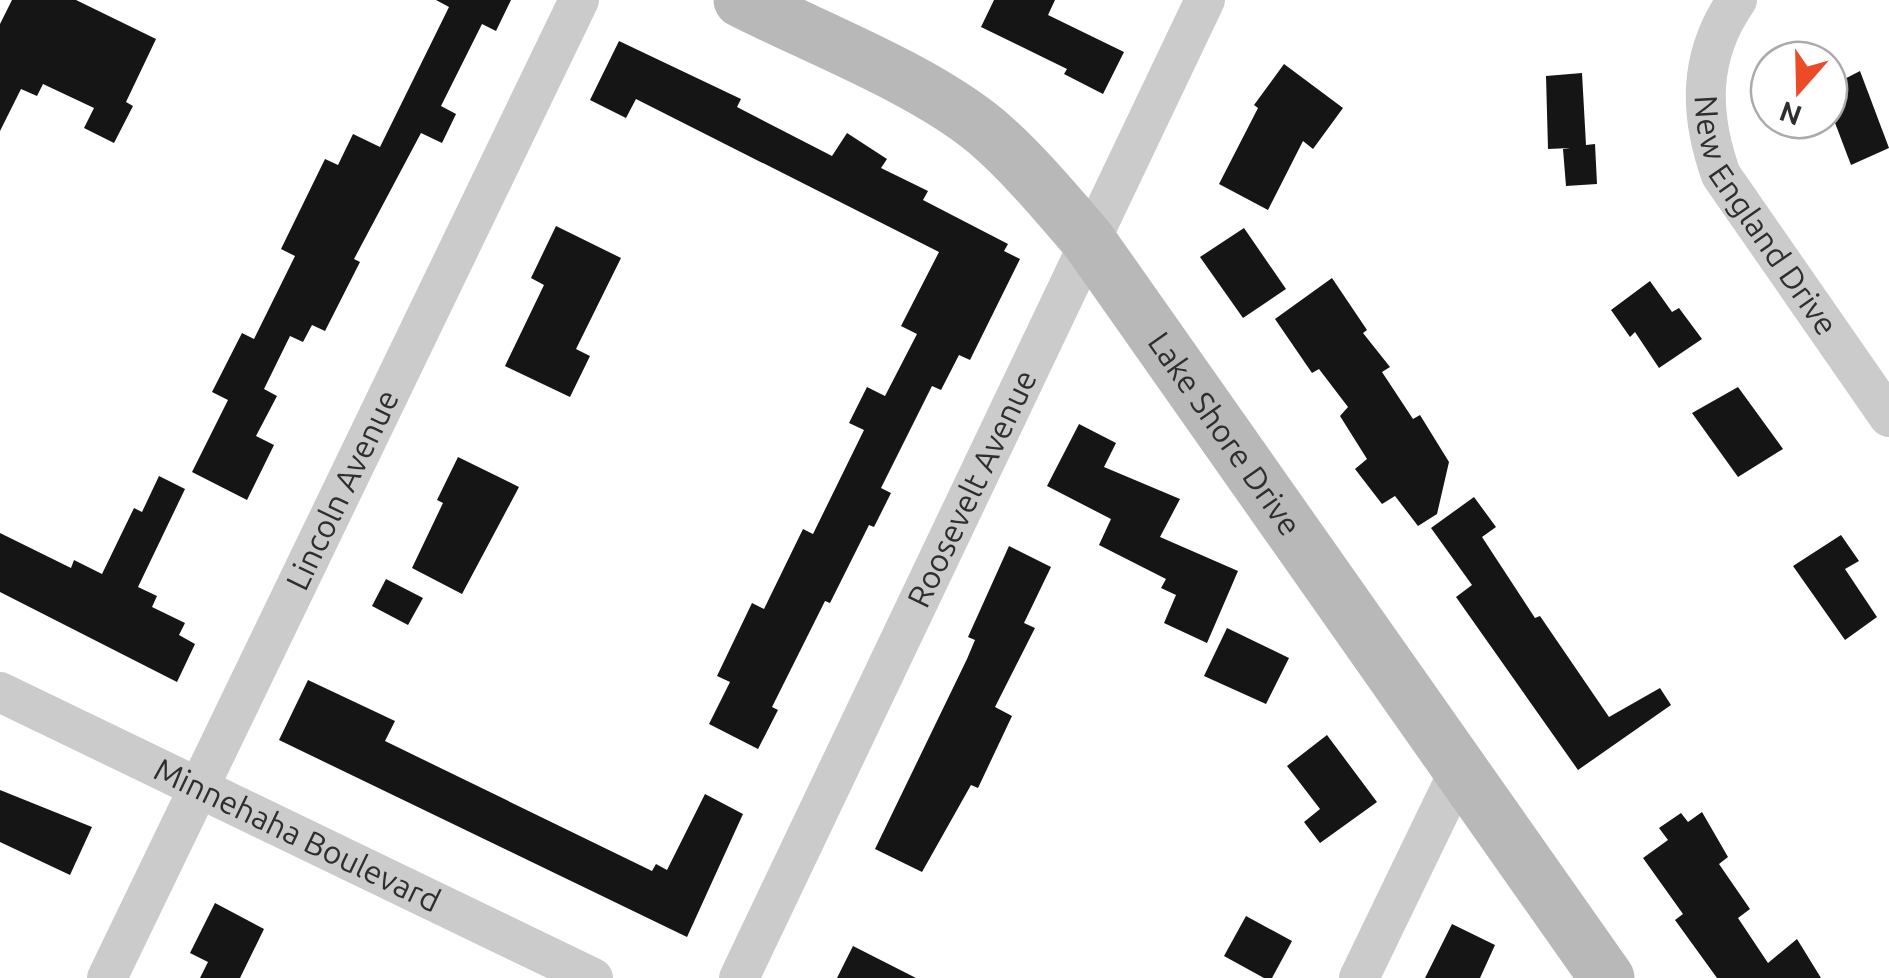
<svg xmlns="http://www.w3.org/2000/svg" width="1889" height="978" font-family="Ubuntu,sans-serif">
	<rect width="100%" height="100%" fill="#fff"/>
	<g fill="#151515">
		<path d="M12 0H76L156 39 126 102 133 106 114 143 84 128 94 108 43 84 37 96 21 89 0 131V24Z"/>
		<path d="M436 0H511L496 31 482 24 441 106 456 114 442 143 421 133 354 259 360 262 325 331 312 325 303 342 290 336 264 389 277 396 256 436 274 445 247 500 192 472 228 400 212 392 242 333 254 339 295 256 281 249 325 159 338 165 353 134 380 147 449 7Z"/>
		<path d="M994 0H1055L1048 15 1124 52 1103 94 1064 74 1067 69 981 27Z"/>
		<path d="M619 41 741 99 737 107 832 156 847 133 887 159 881 168 928 191 923 200 1008 244 1004 251 1020 259 970 360 959 355 941 390 932 386 881 488 891 493 874 527 869 525 830 603 825 601 772 707 778 710 758 749 709 724 730 682 717 676 752 603 764 609 803 529 813 534 864 430 849 423 867 387 885 396 917 334 901 326 939 252 636 99 626 118 590 100Z"/>
		<path d="M1284 64 1343 108 1313 149 1303 141 1268 210 1219 184 1258 108 1254 105Z"/>
		<path d="M1860 71 1889 148 1851 165 1829 107V87Z"/>
		<path d="M1582 73 1586 145 1595 144 1597 184 1566 186 1563 149 1570 148 1548 149 1546 76Z"/>
		<path d="M556 226 621 258 576 349 590 356 570 397 505 366 544 285 531 278Z"/>
		<path d="M1244 228 1286 289 1243 318 1200 257Z"/>
		<path d="M1332 278 1367 330 1363 333 1390 367 1382 372 1413 419 1420 415 1449 462 1437 514 1418 526 1395 496 1382 504 1355 469 1367 459 1340 416 1348 407 1319 369 1312 373 1275 319Z"/>
		<path d="M1650 281 1672 312 1679 308 1702 339 1659 368 1635 332 1630 337 1611 310Z"/>
		<path d="M1738 387 1783 449 1738 477 1692 413Z"/>
		<path d="M1079 424 1116 443 1104 467 1180 499 1160 537 1238 571 1207 643 1164 623 1176 595 1161 588 1166 579 1099 545 1111 519 1047 486Z"/>
		<path d="M458 457 519 487 462 594 412 568 443 503 437 500Z"/>
		<path d="M159 476 185 489 138 587 157 596 152 607 185 623 179 635 195 644 177 682 0 592V533L71 568 74 560 102 574 134 508 142 512Z"/>
		<path d="M1474 497 1496 527 1482 537 1535 618 1540 616 1609 717 1660 688 1671 705 1578 770 1456 597 1472 585 1431 528Z"/>
		<path d="M1841 535 1859 561 1845 569 1877 617 1845 640 1793 566Z"/>
		<path d="M1009 546 1051 567 1024 623 1035 628 995 707 1012 716 978 788 971 785 922 872 875 849 967 659 975 640 968 637Z"/>
		<path d="M386 579 423 598 408 625 372 606Z"/>
		<path d="M1227 628 1289 658 1266 704 1204 676Z"/>
		<path d="M308 680 395 721 385 741 652 871 656 864 667 870 705 794 743 814 687 937 279 740Z"/>
		<path d="M1327 735 1377 802 1320 843 1304 822 1320 809 1287 766Z"/>
		<path d="M0 790 92 827 70 875 0 842Z"/>
		<path d="M1702 812 1728 857 1719 864 1750 909 1738 918 1768 963 1797 939 1821 978H1717L1675 920 1683 914 1643 858 1668 840 1659 828 1681 813 1688 822Z"/>
		<path d="M215 903 264 929 240 978H200L208 962 190 953Z"/>
		<path d="M1246 916 1292 941 1272 978H1264L1224 956Z"/>
		<path d="M1452 924 1495 945 1480 978H1425Z"/>
		<path d="M853 946 916 978H837Z"/>
	</g>
	<g fill="none" stroke-linecap="round" stroke-linejoin="round">
		<g stroke="#cbcbcb" stroke-width="40">
			<path id="s1" d="M1737 0C1698 56 1699 113 1721 175L1889 417"/>
			<path id="s2" d="M0 692 593 978"/>
			<path id="s3" d="M107 978 579 0"/>
			<path id="s4" d="M739 978 1205 0"/>
			<path d="M1359 978 1460 769"/>
		</g>
		<path stroke="#b8b8b8" stroke-width="55" id="s5" d="M741 0C816 38 924 79 987 132 1024 164 1056 203 1088 240L1607 978"/>
	</g>
	<g text-anchor="middle" stroke-width="10" stroke-linejoin="round" paint-order="stroke">
		<g font-size="32" fill="#2e2e2e" stroke="#fff">
			<text dy="11" stroke="none"><textPath href="#s1" startOffset="238">New England Drive</textPath></text>
			<text dy="11" stroke="none"><textPath href="#s5" startOffset="665">Lake Shore Drive</textPath></text>
			<text dy="11" stroke="none"><textPath href="#s4" startOffset="542">Roosevelt Avenue</textPath></text>
			<text dy="11" stroke="none"><textPath href="#s3" startOffset="542">Lincoln Avenue</textPath></text>
			<text dy="11" stroke="none"><textPath href="#s2" startOffset="330">Minnehaha Boulevard</textPath></text>
		</g>
	</g>
	<g transform="translate(1799 90) rotate(200)"><circle r="48" fill="#ffffff" stroke="#ababab" stroke-width="2.5"/>
	<path d="M0-8L18 38L0 25L-18 38Z" fill="#ed4a27"/>
	<text y="-15" font-size="28" font-weight="bold" text-anchor="middle" fill="#2e2e2e">N</text>
	</g>
</svg>
